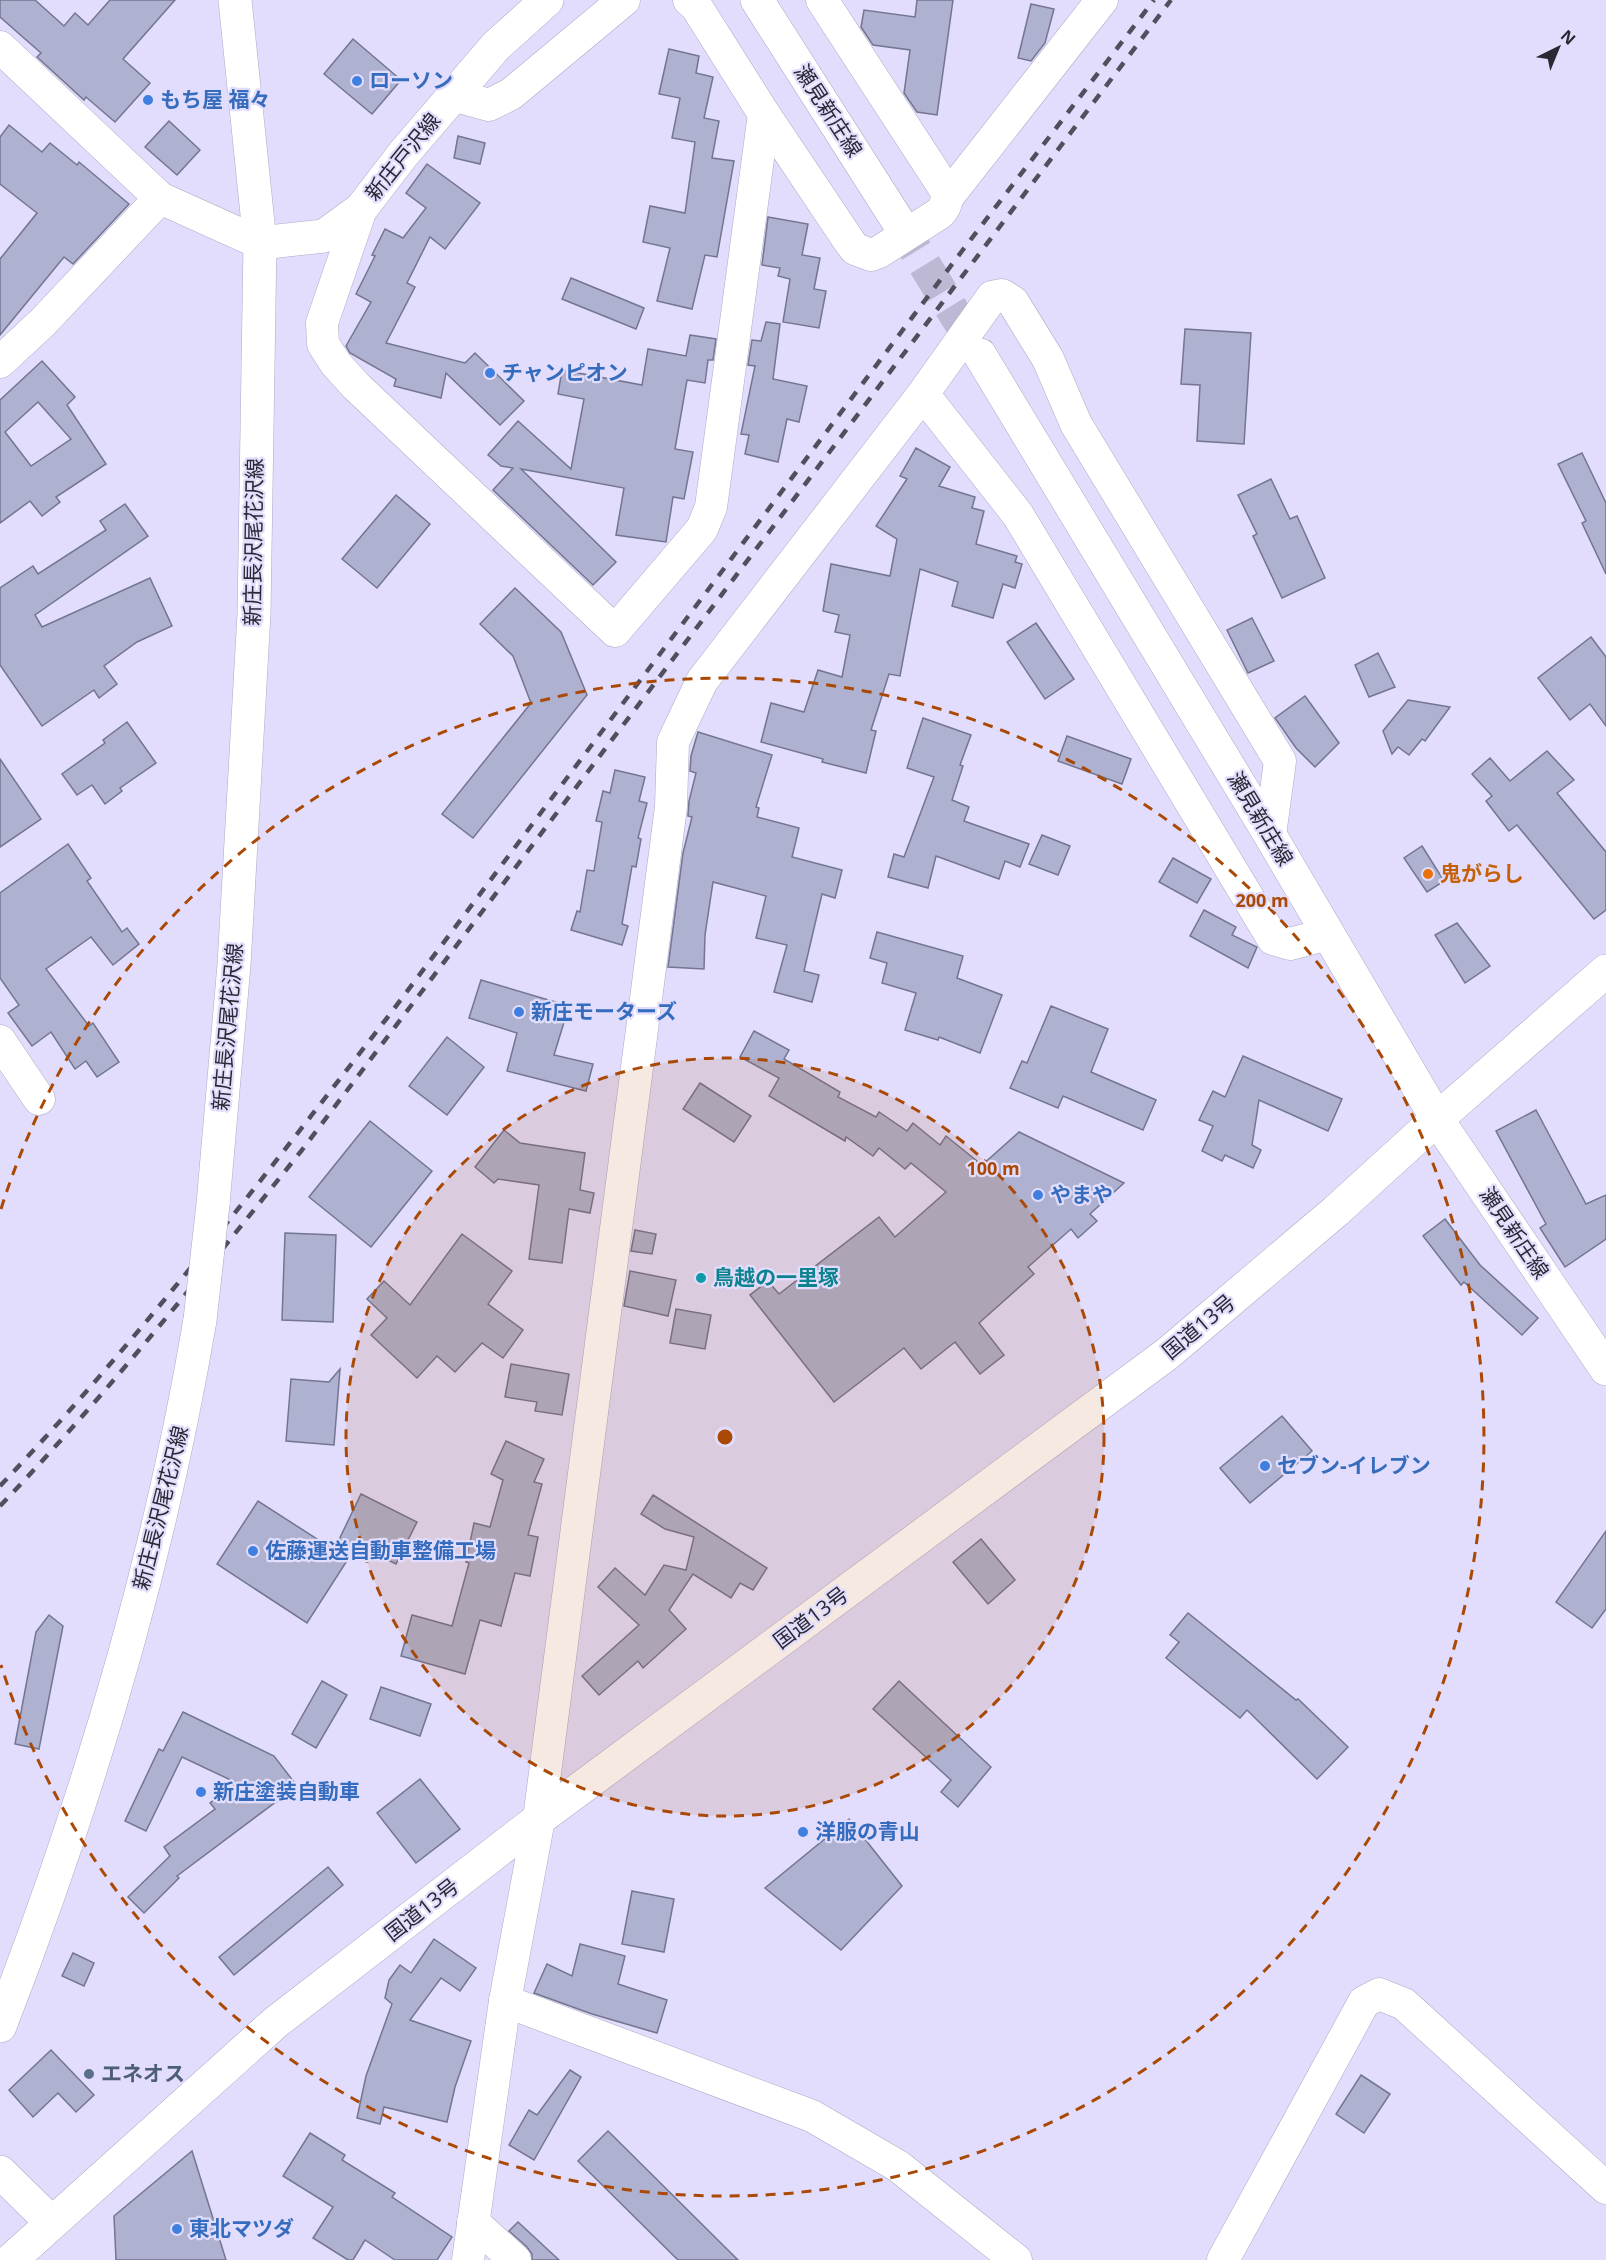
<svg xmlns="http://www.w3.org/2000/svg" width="1606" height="2260" font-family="'Open Sans','Noto Sans JP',sans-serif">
	<rect width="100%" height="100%" fill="#e2ddfc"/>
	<g fill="#aeb1cf" stroke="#737591" stroke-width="1.5" fill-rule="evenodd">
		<path d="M0 0H35L64 26 75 13 88 25 110 0H175L123 59 150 83 115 122 86 97 84 100 37 57 41 53 0 17Z"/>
		<path d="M917 0H953L937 115 917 112 904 93 910 50 873 45 861 27 864 10 915 17Z"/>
		<path d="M1031 4 1054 9 1045 43 1031 61 1018 58Z"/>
		<path d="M353 39 401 80 372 114 324 74Z"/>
		<path d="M669 49 699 56 696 73 713 77 704 118 719 121 712 158 734 161 717 257 705 255 692 309 657 301 670 248 643 242 650 206 685 213 695 142 672 138 680 98 659 94Z"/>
		<path d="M169 121 200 150 177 175 145 147Z"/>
		<path d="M9 125 42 152 50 143 77 165 79 162 129 204 73 264 64 257 0 335V259L37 213 0 184V137Z"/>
		<path d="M458 136 485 143 480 164 454 158Z"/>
		<path d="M427 164 480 203 445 249 430 237 407 283 415 287 386 343 465 363 475 353 524 401 500 425 446 373 441 398 394 386 396 379 350 353 346 346 371 302 356 294 375 256 372 255 385 229 403 238 426 208 406 193Z"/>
		<path d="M768 217 808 224 802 255 820 258 814 289 826 291 819 328 783 322 790 279 778 276 780 268 762 265Z"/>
		<path d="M571 278 644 308 636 329 562 299Z"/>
		<path d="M766 322 780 324 773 379 807 386 799 422 787 419 778 462 745 454 749 435 741 434 755 366 748 365 752 340 761 341Z"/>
		<path d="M1185 329 1251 333 1244 444 1197 441 1200 385 1181 384Z"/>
		<path d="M690 335 716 339 713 360H708L705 383 687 380 675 449 693 452 684 499 673 497 666 542 616 535 624 488 521 469 616 562 593 585 493 490 513 468 501 466 488 455 518 421 571 469 584 399 558 394 562 370 642 385 648 349 686 356Z"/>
		<path d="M42 361 75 397 67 405 106 464 56 497 60 502 42 516 30 501 0 523V400ZM38 402 71 439 31 466 5 432Z"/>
		<path d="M916 448 950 467 939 486 975 497 972 508 984 511 976 544 1017 556 1015 562 1022 564 1015 588 1003 584 993 618 952 606 958 582 920 569 900 676 889 674 871 730 876 731 866 773 822 762 823 759 761 742 771 703 804 712 818 670 842 677 850 635 835 632 839 615 823 611 831 564 890 576 897 539 876 526 907 479 900 476Z"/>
		<path d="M1582 453 1606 503V574L1582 523 1586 521 1558 464Z"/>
		<path d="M1271 479 1290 519 1297 516 1325 578 1282 598 1253 536 1257 534 1238 495Z"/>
		<path d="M396 495 430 524 377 588 342 559Z"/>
		<path d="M125 504 148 536 35 615 42 627 150 578 172 626 137 642 104 666 117 684 99 698 94 690 42 726 0 665V588L33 566 38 574 106 530 100 521Z"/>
		<path d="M515 588 561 632 587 695 473 838 442 814 531 703 513 656 480 624Z"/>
		<path d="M1252 618 1274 661 1248 673 1227 630Z"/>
		<path d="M1036 623 1074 679 1045 699 1007 642Z"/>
		<path d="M1591 637 1606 657V726L1590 704 1570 720 1538 678Z"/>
		<path d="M1378 653 1395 687 1369 697 1355 665Z"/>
		<path d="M1305 696 1339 743 1315 767 1296 748 1275 718Z"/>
		<path d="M1408 700 1450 707 1425 741 1422 739 1409 755 1398 747 1392 754 1383 731Z"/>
		<path d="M923 718 971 735 960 765 963 766 952 800 969 807 964 821 1029 844 1020 867 1005 861 999 879 936 856 928 888 888 877 894 854 904 857 934 777 907 768Z"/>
		<path d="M127 722 156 763 120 788 122 791 105 804 92 785 77 795 62 774 105 743 103 740Z"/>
		<path d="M698 732 772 755 756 807 759 808 757 817 799 828 792 857 842 870 835 898 822 894 804 971 819 975 812 1002 774 992 787 945 756 938 766 896 713 882 705 935 704 969 668 967 683 853 692 817 688 816 689 801 696 773 690 771 691 756Z"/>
		<path d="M1067 736 1131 759 1122 784 1058 761Z"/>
		<path d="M1547 751 1574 780 1557 793 1606 852V910L1594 919 1517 825 1509 831 1486 801 1492 796 1472 774 1490 758 1510 781Z"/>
		<path d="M0 759 41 819 0 847Z"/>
		<path d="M615 770 645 777 639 801 647 803 638 838 641 839 636 867 632 866 622 924 628 926 622 945 571 930 577 911 580 912 587 870 594 871 602 822 596 821 603 791 610 793Z"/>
		<path d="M1042 835 1070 846 1058 875 1029 864Z"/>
		<path d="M68 844 91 878 87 881 122 932 127 928 139 944 113 965 91 937 46 969 89 1026 93 1023 119 1062 97 1077 86 1061 75 1069 51 1032 32 1046 8 1013 19 1005 0 978V893Z"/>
		<path d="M1422 846 1444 881 1427 892 1404 858Z"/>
		<path d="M1173 858 1211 879 1197 903 1159 882Z"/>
		<path d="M1204 910 1236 927 1232 935 1257 947 1248 968 1190 936Z"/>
		<path d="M1457 923 1490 966 1465 983 1435 935Z"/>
		<path d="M877 932 963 956 957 978 1002 995 980 1053 939 1037 938 1040 905 1030 916 993 882 983 887 963 870 958Z"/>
		<path d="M481 980 569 1006 554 1055 593 1064 586 1091 507 1071 517 1033 469 1018Z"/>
		<path d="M1051 1006 1108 1029 1091 1072 1156 1100 1143 1130 1063 1096 1058 1108 1010 1088 1022 1061 1027 1063Z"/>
		<path d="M754 1031 789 1050 784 1059 840 1092 838 1097 876 1117 879 1112 907 1131 913 1123 940 1145 946 1136 982 1165 1019 1132 1124 1183 1090 1214 1097 1221 1078 1238 1071 1229 1028 1267 1034 1274 979 1323 1004 1355 980 1374 955 1342 921 1369 904 1348 834 1402 750 1295 768 1281 779 1294 879 1217 895 1237 946 1192 911 1163 905 1169 879 1148 873 1156 846 1137 845 1141 769 1096 779 1078 740 1057Z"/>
		<path d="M447 1037 484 1067 447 1115 409 1086Z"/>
		<path d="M1243 1056 1342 1099 1328 1131 1259 1100 1252 1145 1261 1150 1253 1168 1225 1155 1222 1161 1202 1151 1213 1126 1199 1120 1213 1091 1225 1097Z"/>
		<path d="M700 1083 751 1116 734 1142 683 1109Z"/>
		<path d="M1536 1110 1586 1204 1606 1195V1239L1565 1267 1540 1228 1546 1224 1496 1131Z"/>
		<path d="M370 1121 432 1171 371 1247 309 1197Z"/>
		<path d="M504 1130 520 1143 585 1153 580 1190 594 1193 590 1213 569 1209 562 1263 529 1259 539 1185 498 1179 494 1183 475 1167Z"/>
		<path d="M1445 1219 1480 1265 1538 1318 1522 1335 1464 1282 1461 1285 1423 1236Z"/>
		<path d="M635 1230 656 1234 652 1254 631 1251Z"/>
		<path d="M285 1233 336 1235 333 1322 282 1320Z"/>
		<path d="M462 1234 512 1271 488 1304 523 1330 503 1358 482 1343 455 1372 437 1356 417 1378 371 1335 387 1318 367 1299 384 1281 410 1305Z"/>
		<path d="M630 1271 676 1280 668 1316 624 1306Z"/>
		<path d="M676 1309 711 1315 705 1349 670 1343Z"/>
		<path d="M511 1364 569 1374 562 1415 535 1411 537 1402 505 1397Z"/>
		<path d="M340 1369 334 1445 286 1441 291 1379 329 1382Z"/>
		<path d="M1282 1416 1312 1451 1250 1503 1220 1468Z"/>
		<path d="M506 1441 544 1459 534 1482 542 1484 528 1535 538 1537 530 1576 515 1573 501 1626 480 1620 465 1674 401 1656 412 1615 452 1626 469 1563 466 1562 474 1523 490 1527 503 1480 491 1474Z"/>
		<path d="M361 1494 417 1522 396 1564 357 1545 307 1623 217 1564 258 1501 334 1550Z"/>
		<path d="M653 1495 767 1568 753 1590 740 1583 731 1598 693 1574 669 1610 686 1629 643 1668 638 1661 599 1695 582 1676 639 1625 598 1587 615 1568 645 1595 664 1565 686 1570 694 1537 665 1529 641 1514Z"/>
		<path d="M1606 1531V1609L1592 1628 1556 1602Z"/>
		<path d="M981 1539 1015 1580 988 1604 953 1562Z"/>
		<path d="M1188 1613 1296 1700 1298 1699 1348 1747 1317 1779 1247 1710 1240 1718 1166 1658 1179 1642 1170 1635Z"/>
		<path d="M49 1615 63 1626 39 1749 15 1744 36 1632Z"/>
		<path d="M322 1681 347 1695 316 1748 292 1734Z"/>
		<path d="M899 1681 991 1767 958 1807 941 1792 951 1780 873 1709Z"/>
		<path d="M381 1687 431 1704 420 1736 370 1719Z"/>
		<path d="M183 1712 274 1756 297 1786 177 1876 179 1878 144 1913 128 1897 170 1856 164 1847 215 1809 210 1803 237 1783 182 1757 146 1831 125 1821 159 1749 163 1751Z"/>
		<path d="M420 1779 460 1829 416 1863 377 1813Z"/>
		<path d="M849 1819 902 1886 841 1950 765 1888Z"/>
		<path d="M328 1867 343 1885 234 1975 219 1957Z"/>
		<path d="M632 1891 674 1899 664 1952 622 1944Z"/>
		<path d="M434 1939 476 1968 460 1991 441 1978 410 2020 471 2041 455 2087 447 2122 384 2107 380 2124 357 2118 366 2076 392 2004 385 1998 389 1980 400 1965 411 1973Z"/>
		<path d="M580 1944 625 1956 618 1984 667 2000 657 2033 592 2014 534 1993 547 1964 572 1976Z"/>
		<path d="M73 1953 94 1963 84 1986 62 1976Z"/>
		<path d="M51 2050 94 2095 76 2112 58 2093 33 2117 9 2090Z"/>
		<path d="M570 2070 581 2077 534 2160 509 2145 529 2110 537 2115Z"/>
		<path d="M1361 2075 1390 2094 1364 2133 1336 2114Z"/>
		<path d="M608 2131 738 2260H678L578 2161Z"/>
		<path d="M310 2133 345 2155 342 2160 395 2193 392 2197 452 2237 437 2260H395L365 2240 353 2260H348L313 2238 333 2207 283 2176Z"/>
		<path d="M192 2151 226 2260H116L114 2216Z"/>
		<path d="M518 2222 559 2260H532V2254L527 2247 509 2231Z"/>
	</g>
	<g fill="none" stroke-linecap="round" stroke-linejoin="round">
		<path stroke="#bdb9d4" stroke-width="33" stroke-dasharray="33 16" stroke-linecap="butt" d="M899 223 980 355"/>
		<defs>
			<g id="minor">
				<path d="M689 0 696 6 764 114 849 241 855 249 871 255 879 252 940 213C947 205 948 199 945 189L822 0"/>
				<path d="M0 47 160 198 260 243"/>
				<path d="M453 95 489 105 511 94 624 0"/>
				<path d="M947 198 1102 0"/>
				<path d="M361 209 322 323 323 344 336 364 356 386 615 631 702 529 711 507 764 114"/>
				<path d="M0 362 43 322 160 198"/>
				<path d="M923 394 1018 515 1273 939 1290 944 1328 934"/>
				<path d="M0 1041 39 1099"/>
				<path d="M505 2001 812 2116 898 2166 1016 2260"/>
				<path d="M473 2222 515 2260"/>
				<path d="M468 2260 505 2001 539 1819 671 807 673 742 702 681 923 394 992 297 1002 295 1013 302 1048 359 1076 424 1280 761 1270 835"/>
				<path d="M1223 2260 1364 2002 1379 1994 1404 2004 1606 2188"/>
			</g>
			<g id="major">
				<path d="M757 0 899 223"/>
				<path d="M260 243 324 236 361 209 404 153 496 46 547 0"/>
				<path d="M980 355 1270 835 1437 1119 1606 1369"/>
				<path d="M213 1204 234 965 254 614 260 243 235 0"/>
				<path d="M0 2026C89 1797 159 1562 200 1320"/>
				<path d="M0 2172 51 2222"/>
			</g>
			<path id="highway" d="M11 2260 276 2022 539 1819 1167 1354 1336 1211 1437 1119 1606 971"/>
		</defs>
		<use href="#minor" stroke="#aea9c7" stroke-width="33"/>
		<use href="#major" stroke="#aea9c7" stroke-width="34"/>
		<use href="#highway" stroke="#aea9c7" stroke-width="34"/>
		<use href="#minor" stroke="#fff" stroke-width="32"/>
		<use href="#major" stroke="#fff" stroke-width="33"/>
		<use href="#highway" stroke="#fff" stroke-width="33"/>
		<g stroke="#514e5e" stroke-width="4.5" stroke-dasharray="10 10" stroke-linecap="butt">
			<path d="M0 1486C140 1339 263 1178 387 1018L962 251 1154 0"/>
			<path d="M0 1506C108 1393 205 1271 302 1150L1171 0"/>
		</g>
		<defs>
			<path id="major-bridge" d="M200 1320 213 1204"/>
		</defs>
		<use href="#major-bridge" stroke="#aea9c7" stroke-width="34" stroke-linecap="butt"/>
		<use href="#major-bridge" stroke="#fff" stroke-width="33"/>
	</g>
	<circle cx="725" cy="1437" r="379" fill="#aa4905" fill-opacity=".12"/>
	<g fill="none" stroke="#aa4905" stroke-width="3" stroke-dasharray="10 8">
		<circle cx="725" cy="1437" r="379"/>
		<path d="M1 1209A759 759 0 1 1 1 1665"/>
	</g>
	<g fill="#3f7fe0" stroke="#e2ddfc" stroke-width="2">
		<circle cx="357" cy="81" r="6"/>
		<circle cx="148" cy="100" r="6"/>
		<circle cx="490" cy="373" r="6"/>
		<circle cx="519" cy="1012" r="6"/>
		<circle cx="1038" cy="1195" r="6"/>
		<circle cx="1265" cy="1466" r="6"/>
		<circle cx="253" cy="1551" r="6"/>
		<circle cx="201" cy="1792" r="6"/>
		<circle cx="803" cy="1832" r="6"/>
		<circle cx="177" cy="2229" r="6"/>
	</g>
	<circle fill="#e8710a" stroke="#e2ddfc" stroke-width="2" cx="1428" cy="874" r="6"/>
	<circle fill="#0f9aa8" stroke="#e2ddfc" stroke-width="2" cx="701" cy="1278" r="6"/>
	<circle fill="#5c6f8a" stroke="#e2ddfc" stroke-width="2" cx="89" cy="2074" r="6"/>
	<g text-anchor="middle" stroke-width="4.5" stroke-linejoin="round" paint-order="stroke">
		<g font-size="21" font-weight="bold" fill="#366cbe" stroke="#e2ddfc" text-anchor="start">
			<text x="369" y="88">ローソン</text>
			<text x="160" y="107">もち屋 福々</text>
			<text x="502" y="380">チャンピオン</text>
			<text x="531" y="1019">新庄モーターズ</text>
			<text x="1050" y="1202">やまや</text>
			<text x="1277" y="1473">セブン-イレブン</text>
			<text x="265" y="1558">佐藤運送自動車整備工場</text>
			<text x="213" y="1799">新庄塗装自動車</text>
			<text x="815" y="1839">洋服の青山</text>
			<text x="189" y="2236">東北マツダ</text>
		</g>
		<g font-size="21" fill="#2a2833" stroke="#e2ddfc">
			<text transform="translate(828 111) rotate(57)" y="7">瀬見新庄線</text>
			<text transform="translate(403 157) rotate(-51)" y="7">新庄戸沢線</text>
			<text transform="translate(254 542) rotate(-89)" y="7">新庄長沢尾花沢線</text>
			<text transform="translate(1260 819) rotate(59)" y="7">瀬見新庄線</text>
			<text transform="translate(228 1027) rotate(-85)" y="7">新庄長沢尾花沢線</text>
			<text transform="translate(1514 1233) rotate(56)" y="7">瀬見新庄線</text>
			<text transform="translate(1199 1327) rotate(-40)" y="7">国道13号</text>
			<text transform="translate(161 1508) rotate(-76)" y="7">新庄長沢尾花沢線</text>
			<text transform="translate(811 1618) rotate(-37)" y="7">国道13号</text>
			<text transform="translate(422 1910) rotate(-38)" y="7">国道13号</text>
		</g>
		<g font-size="21" font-weight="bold" fill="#c56008" stroke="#e2ddfc" text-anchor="start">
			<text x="1440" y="881">鬼がらし</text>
		</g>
		<g font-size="21" font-weight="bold" fill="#0d838f" stroke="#e2ddfc" text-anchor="start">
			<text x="713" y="1285">鳥越の一里塚</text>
		</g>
		<g font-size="21" font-weight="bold" fill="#4e5e75" stroke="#e2ddfc" text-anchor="start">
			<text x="101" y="2081">エネオス</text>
		</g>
	</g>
	<circle cx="725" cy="1437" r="9" fill="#aa4905" stroke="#e2ddfc" stroke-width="3"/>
	<g font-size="18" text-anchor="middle" font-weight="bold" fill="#aa4905" stroke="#e2ddfc" stroke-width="4.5" stroke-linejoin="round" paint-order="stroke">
		<text x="1262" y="907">200 m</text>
		<text x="993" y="1175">100 m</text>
	</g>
	<g transform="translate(1558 48) rotate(43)" stroke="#e2ddfc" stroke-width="4.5" paint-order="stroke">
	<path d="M0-4.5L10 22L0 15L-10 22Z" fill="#2a2833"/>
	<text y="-9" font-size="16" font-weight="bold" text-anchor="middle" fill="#2a2833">N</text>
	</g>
</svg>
